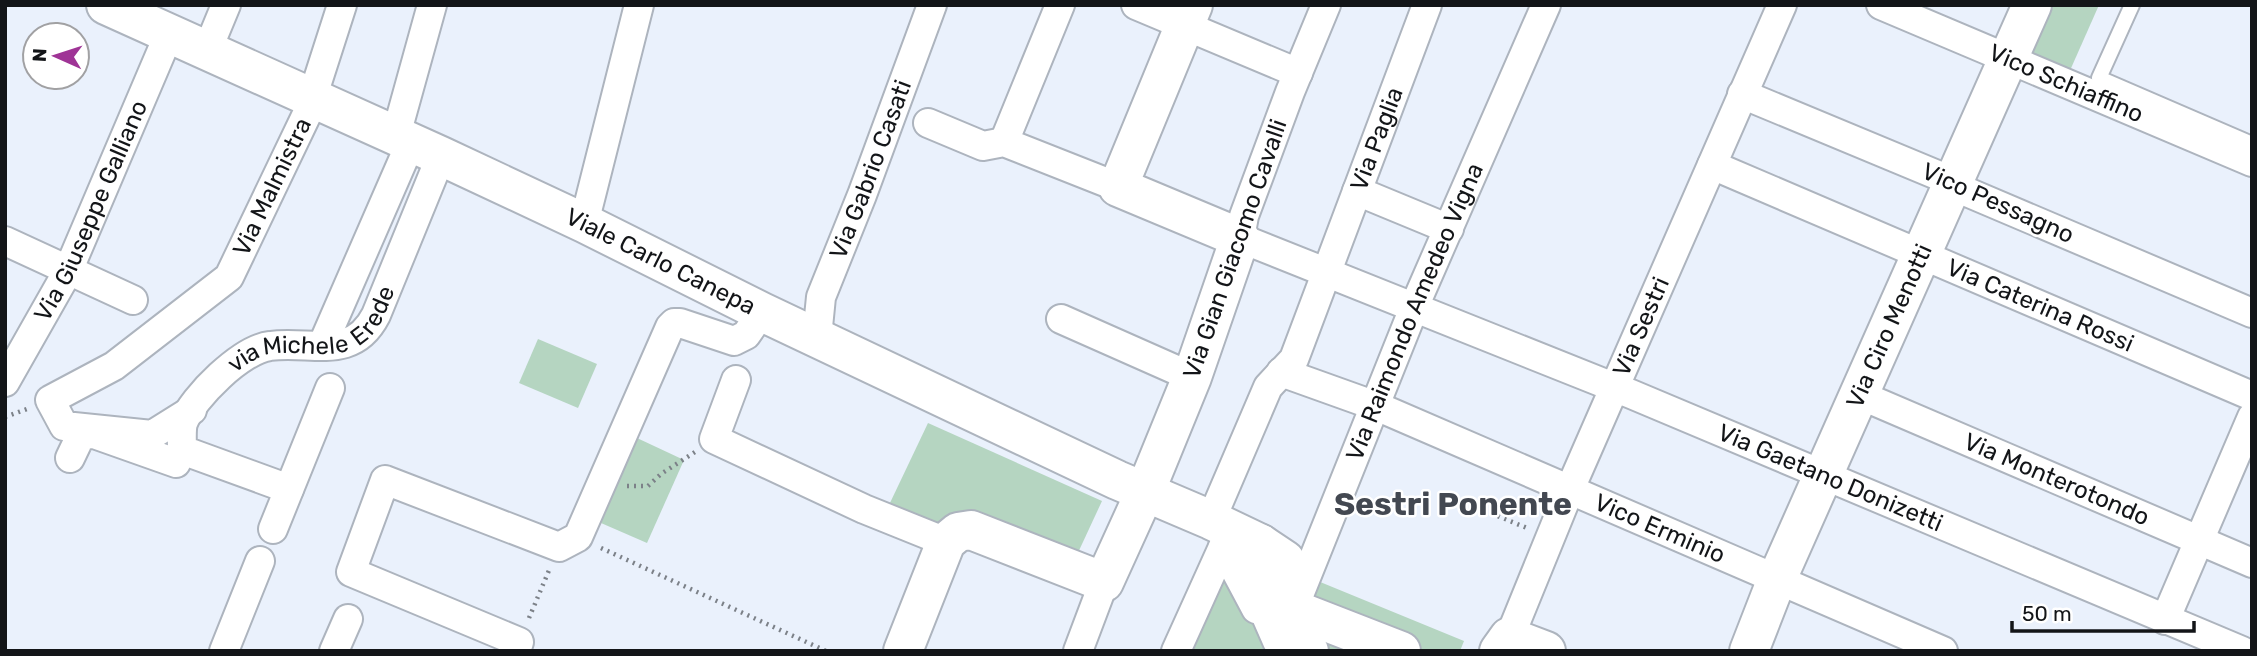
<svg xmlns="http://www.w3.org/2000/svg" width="2257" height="656" font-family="Rubik,sans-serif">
	<rect width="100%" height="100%" fill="#eaf1fc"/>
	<g fill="#b5d5c1">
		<path d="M2046 5H2099L2068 75 2024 55Z"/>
		<path d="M538 339 597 364 578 408 519 383Z"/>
		<path d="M928 423 1102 501 1076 557 941 525 889 505Z"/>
		<path d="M637 438 684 460 647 543 601 523Z"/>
		<path d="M1223 547 1308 577 1464 641 1460 651H1176Z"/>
	</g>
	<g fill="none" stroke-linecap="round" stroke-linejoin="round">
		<defs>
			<path id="lane" d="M2132 5 2099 78 2252 144"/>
			<g id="street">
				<path d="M1136 5 1298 73"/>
				<path id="s1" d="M1326 5 1290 92 1244 216 1240 238 1631 394 2242 651"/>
				<path id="s2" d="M1881 5 2252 162"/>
				<path d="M207 51 226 5"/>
				<path d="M1742 94 1954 182 1960 189 2252 313"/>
				<path d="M928 123 983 146 1004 142 1118 187"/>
				<path d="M396 135 432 5"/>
				<path d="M1004 142 1060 5"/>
				<path id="s3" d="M1712 165 2252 396"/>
				<path d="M1357 191 1449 229"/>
				<path d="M584 223 639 5"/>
				<path d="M5 241 133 300"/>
				<path d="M1061 319 1192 377"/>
				<path id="s4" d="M817 337 821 297 862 195 932 5"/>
				<path d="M322 346 411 142"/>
				<path id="s5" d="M1281 372 1376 406 1943 651"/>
				<path d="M736 380 714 439 864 509 946 542"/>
				<path id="s6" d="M5 382 68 271 169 34"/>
				<path id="s7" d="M1860 395 2252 563"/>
				<path id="s8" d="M192 410 152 435 64 426 50 400 114 366 229 277 307 114 342 5"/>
				<path d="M70 458 81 435 94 434 176 463 182 450"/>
				<path id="s9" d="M289 489 182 450C182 442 181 430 183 423 193 397 242 349 270 346 311 340 352 362 376 315L441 156"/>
				<path id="s10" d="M1211 520 1268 387 1294 359 1427 5"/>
				<path d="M273 529 330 388"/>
				<path d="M1223 547 1256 609"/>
				<path id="s11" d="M1293 610 1418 298 1546 5"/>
				<path d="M2165 620 2252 417"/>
				<path d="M224 651 260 561"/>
				<path d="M334 651 348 619"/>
				<path d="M516 651 519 642 351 572 385 480 559 547 578 537 670 327 674 323H680L734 341 746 335 762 312"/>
				<path d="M1078 651 1104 582"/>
				<path d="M1176 651 1223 547"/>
				<path id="s12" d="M1504 651 1570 489 1782 5"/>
			</g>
			<g id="secondary">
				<path id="s13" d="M106 5 441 156 584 223 762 312 1117 480 1211 520 1261 544 1285 560 1293 609 1401 651"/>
				<path d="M1261 544 1257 583 1282 640 1309 651"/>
				<path d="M903 651 946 542 958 532 971 530 1104 582 1145 492 1192 377 1240 238 1118 187 1193 5"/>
				<path d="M1499 651 1509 637 1546 651"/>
				<path id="s14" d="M1749 651 1777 579 2032 5"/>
			</g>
		</defs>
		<use href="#lane" stroke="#adb4be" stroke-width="18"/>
		<use href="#street" stroke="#adb4be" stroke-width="32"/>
		<use href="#secondary" stroke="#adb4be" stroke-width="42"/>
		<g stroke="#7c8188" stroke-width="4.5" stroke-dasharray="2 5" stroke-linecap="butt">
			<path d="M5 417 27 409"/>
			<path d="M627 486H648L661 474 695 452"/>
			<path d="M1446 495 1527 528"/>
			<path d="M601 548 826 651"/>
			<path d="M529 618 550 568"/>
		</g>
		<use href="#lane" stroke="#fff" stroke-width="14"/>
		<use href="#street" stroke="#fff" stroke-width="28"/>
		<use href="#secondary" stroke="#fff" stroke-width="38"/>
	</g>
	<g text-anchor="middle" stroke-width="5" stroke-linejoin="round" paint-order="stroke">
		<g font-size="24" fill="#131518" stroke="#fff">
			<text dy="8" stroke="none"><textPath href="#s2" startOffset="201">Vico Schiaffino</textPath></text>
			<text dy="8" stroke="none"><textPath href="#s10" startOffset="418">Via Paglia</textPath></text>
			<text dy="8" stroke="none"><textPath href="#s4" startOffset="177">Via Gabrio Casati</textPath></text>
			<text dy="8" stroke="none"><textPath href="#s8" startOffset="483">Via Malmistra</textPath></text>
			<text transform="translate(1998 203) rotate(24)" y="8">Vico Pessagno</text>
			<text dy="8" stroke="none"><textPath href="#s6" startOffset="192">Via Giuseppe Galliano</textPath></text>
			<text transform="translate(1235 249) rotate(-71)" y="8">Via Gian Giacomo Cavalli</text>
			<text dy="8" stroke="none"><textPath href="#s13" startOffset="611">Viale Carlo Canepa</textPath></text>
			<text dy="8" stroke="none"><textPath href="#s3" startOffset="357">Via Caterina Rossi</textPath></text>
			<text dy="8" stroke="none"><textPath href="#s11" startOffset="322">Via Raimondo Amedeo Vigna</textPath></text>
			<text dy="8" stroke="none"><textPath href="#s9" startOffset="312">via Michele Erede</textPath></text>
			<text dy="8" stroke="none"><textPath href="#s12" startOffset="352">Via Sestri</textPath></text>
			<text dy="8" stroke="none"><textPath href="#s14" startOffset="354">Via Ciro Menotti</textPath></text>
			<text dy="8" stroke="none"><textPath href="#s1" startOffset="886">Via Gaetano Donizetti</textPath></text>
			<text dy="8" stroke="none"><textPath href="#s7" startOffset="214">Via Monterotondo</textPath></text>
			<text dy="8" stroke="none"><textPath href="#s5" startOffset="410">Vico Erminio</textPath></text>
		</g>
		<g font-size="32" font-weight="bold" fill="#434851" stroke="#fff">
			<text x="1453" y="515">Sestri Ponente</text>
		</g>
	</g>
	<rect width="2257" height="656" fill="none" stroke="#131518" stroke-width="14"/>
	<g transform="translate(56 56) rotate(273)"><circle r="33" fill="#ffffff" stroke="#a1a1a3" stroke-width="2"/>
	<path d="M0-5L12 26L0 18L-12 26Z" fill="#9f3496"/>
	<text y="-10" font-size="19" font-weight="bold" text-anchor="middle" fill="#131518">N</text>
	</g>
	<path d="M2012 621v10h182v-10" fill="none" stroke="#131518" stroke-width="3.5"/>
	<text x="2022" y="621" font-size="21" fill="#131518" stroke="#ffffff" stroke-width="5" paint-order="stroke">50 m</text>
</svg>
